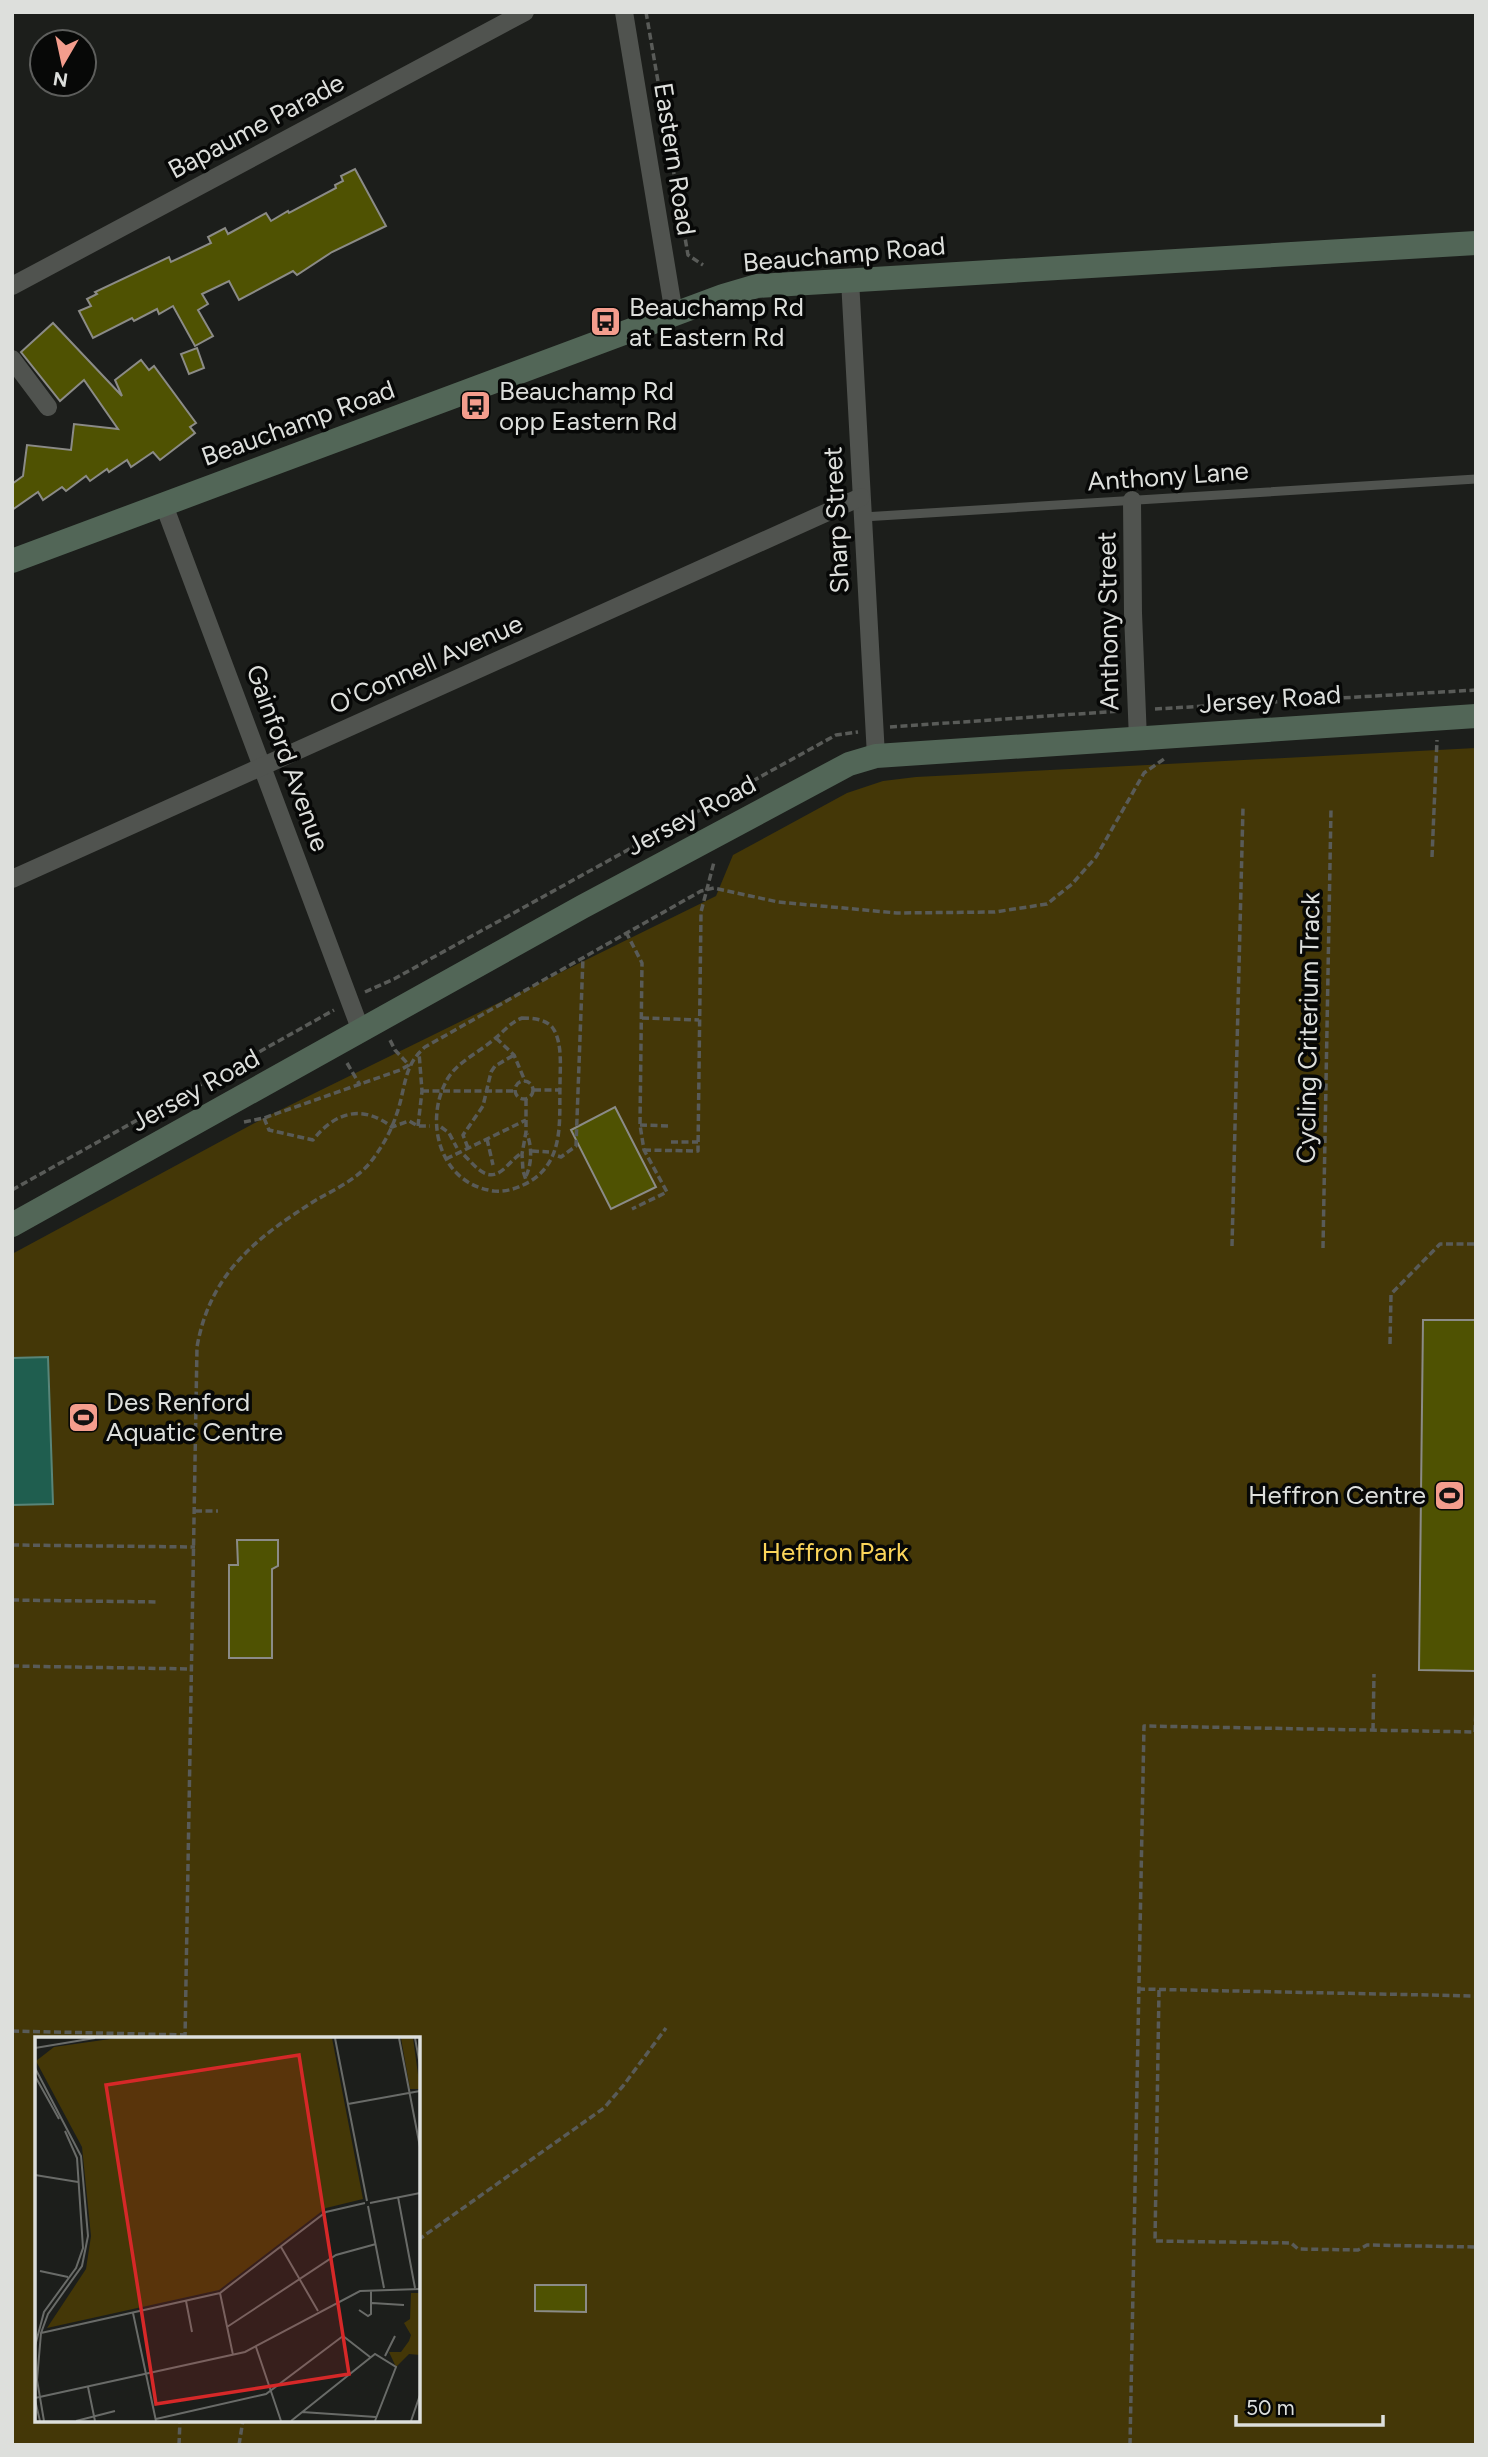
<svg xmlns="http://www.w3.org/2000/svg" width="1488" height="2457" font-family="Figtree,sans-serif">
	<rect width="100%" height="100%" fill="#1c1e1b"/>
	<path fill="#443707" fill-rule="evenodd" d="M1476 748V2445H12V1254L264 1118 716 896 733 855 847 793 883 781 916 777ZM37 2039H418V2420H37Z"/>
	<path fill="#1f5e4f" stroke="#588579" stroke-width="2" d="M48 1357 53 1504 12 1505V1358Z"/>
	<g fill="#4f5202" stroke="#8b8b87" stroke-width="2">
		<path d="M355 169 386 226 332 252 297 275 293 271 239 300 229 281 202 294 208 304 198 310 213 336 195 346 173 306 159 314 157 309 134 321 132 318 93 338 79 311 91 306 87 299 97 294 95 292 169 257 171 262 211 243 208 237 225 228 228 234 266 213 271 221 288 211 289 213 336 188 335 185 343 181 341 176Z"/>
		<path d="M53 323 122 396 115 380 141 360 149 370 154 366 196 423 190 427 195 433 160 460 153 452 131 467 127 460 109 472 107 469 90 481 86 476 66 491 62 487 43 500 38 492 12 510V484L23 476 27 445 71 450 74 424 118 429 84 380 60 401 21 352Z"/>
		<path d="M197 348 204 368 189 374 181 354Z"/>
		<path d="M615 1107 656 1187 611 1209 571 1130Z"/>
		<path d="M1423 1320H1476V1671L1419 1670Z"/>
		<path d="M237 1540H278V1566L272 1569V1658H229V1565H238Z"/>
		<path d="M535 2285H586V2312L535 2311Z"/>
	</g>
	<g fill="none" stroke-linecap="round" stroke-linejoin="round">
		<g stroke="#595b58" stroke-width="3.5" stroke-dasharray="7 3.5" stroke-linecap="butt">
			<path d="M646 12 688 255 703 265"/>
			<path d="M1155 709 1476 690"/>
			<path d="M890 727 1120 711"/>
			<path d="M1432 857 1437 740"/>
			<path d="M626 932 642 963 640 1125 644 1150 667 1192 632 1209"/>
			<path d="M365 992 394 979 836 735 858 732"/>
			<path d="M522 1018C533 1018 545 1019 552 1027 563 1041 560 1068 560 1085 559 1120 565 1161 529 1182 518 1188 507 1192 494 1191 439 1184 423 1120 448 1078 459 1061 478 1053 493 1040 504 1032 509 1023 522 1018Z"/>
			<path d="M642 1018 699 1020"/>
			<path d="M496 1038 514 1055 525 1081"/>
			<path d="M347 1063 360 1085"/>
			<circle cx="524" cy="1090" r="9"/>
			<path d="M534 1090H559"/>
			<path d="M422 1091H515"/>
			<path d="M526 1099V1132L522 1154 523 1171 527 1183"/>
			<path d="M264 1118 269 1130 313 1140C335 1112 362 1104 392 1127L409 1121 418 1126H430"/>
			<path d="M244 1122 264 1118 400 1070 409 1065 395 1050 389 1038"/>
			<path d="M640 1125 671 1126"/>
			<path d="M418 1126 422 1091 419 1052"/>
			<path d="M441 1127 449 1133 457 1148"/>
			<path d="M487 1139 493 1165"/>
			<path d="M671 1142H698"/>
			<path d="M468 1148 463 1135 483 1106 491 1072 495 1066 514 1055"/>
			<path d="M644 1150 698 1151 701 912 714 862"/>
			<path d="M532 1151 549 1152"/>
			<path d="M464 1155C478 1169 489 1185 507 1166 512 1161 515 1158 520 1154"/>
			<path d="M558 1156 561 1157 576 1146 583 957"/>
			<path d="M446 1159 526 1120"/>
			<path d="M526 1176C532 1164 532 1146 527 1134"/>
			<path d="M12 1190 334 1010"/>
			<path d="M1232 1246 1243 808"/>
			<path d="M1323 1248 1331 809"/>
			<path d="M1390 1344 1391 1294 1440 1244H1476"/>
			<path d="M195 1511H218"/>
			<path d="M12 1545 195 1547"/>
			<path d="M12 1600 158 1602"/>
			<path d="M12 1666 192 1669"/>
			<path d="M1373 1730 1374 1674"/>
			<path d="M1475 1732 1476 1708"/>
			<path d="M1138 1989 1476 1996"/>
			<path d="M1159 1990 1155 2241 1291 2243 1298 2249 1358 2250 1367 2245 1476 2247"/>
			<path d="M12 2031 186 2035"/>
			<path d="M185 2039 197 1347C210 1273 256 1238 316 1200 334 1190 355 1180 369 1164 381 1149 391 1132 397 1113 406 1087 403 1066 425 1047L701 891 714 888 778 902 897 913 995 912 1047 904 1072 884 1096 857 1144 773 1164 759"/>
			<path d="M418 2240 604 2108 623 2086 666 2028"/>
			<path d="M179 2445 180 2420"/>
			<path d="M239 2445 243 2420"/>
			<path d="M1130 2445 1144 1726 1476 1732"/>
		</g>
		<path stroke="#50534f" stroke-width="9" d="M863 517 1476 479"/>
		<g stroke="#50534f" stroke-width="18">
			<path d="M624 12 674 314"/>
			<path d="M850 280 876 756"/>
			<path d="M12 286 525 12"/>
			<path d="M12 359 48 407"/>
			<path d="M1132 500 1133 613 1138 740"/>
			<path d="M164 505 361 1031"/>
			<path d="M12 879 861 497"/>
		</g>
		<g stroke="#526657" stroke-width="24">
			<path d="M12 561 723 296 757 286 1476 243"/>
			<path d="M12 1225 582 907 849 764 876 756C1076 743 1276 729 1476 716"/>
		</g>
	</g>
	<defs>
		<symbol id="bus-square" viewBox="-11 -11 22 22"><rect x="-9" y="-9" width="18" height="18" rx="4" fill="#f49d8d" stroke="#070807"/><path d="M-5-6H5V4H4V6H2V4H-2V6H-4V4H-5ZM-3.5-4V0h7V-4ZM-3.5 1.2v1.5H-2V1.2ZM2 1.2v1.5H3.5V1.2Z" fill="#111"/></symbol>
		<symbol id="stadium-square" viewBox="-11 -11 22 22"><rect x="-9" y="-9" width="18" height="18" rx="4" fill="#f49d8d" stroke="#070807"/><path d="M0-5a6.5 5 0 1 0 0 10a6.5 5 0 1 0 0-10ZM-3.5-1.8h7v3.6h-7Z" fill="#111"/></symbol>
	</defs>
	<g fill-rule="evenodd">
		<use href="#bus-square" x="588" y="304" width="35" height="35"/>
		<use href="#bus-square" x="458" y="388" width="35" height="35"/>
		<use href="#stadium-square" x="66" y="1400" width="35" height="35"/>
		<use href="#stadium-square" x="1432" y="1478" width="35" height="35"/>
	</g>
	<g text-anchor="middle" stroke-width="7" stroke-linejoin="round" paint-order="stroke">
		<g font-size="26" fill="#dddfdc" stroke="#070807">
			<text transform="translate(256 126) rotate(-28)" y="9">Bapaume Parade</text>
			<text transform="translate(675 159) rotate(81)" y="9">Eastern Road</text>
			<text transform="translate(844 254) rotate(-5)" y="9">Beauchamp Road</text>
			<text transform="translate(298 423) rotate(-20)" y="9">Beauchamp Road</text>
			<text transform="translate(1168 476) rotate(-4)" y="9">Anthony Lane</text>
			<text transform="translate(836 520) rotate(-93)" y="9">Sharp Street</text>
			<text transform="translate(1108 621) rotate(-91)" y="9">Anthony Street</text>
			<text transform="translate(426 664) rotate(-24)" y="9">O'Connell Avenue</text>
			<text transform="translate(1270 699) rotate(-4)" y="9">Jersey Road</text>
			<text transform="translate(288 758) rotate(70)" y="9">Gainford Avenue</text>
			<text transform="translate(691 815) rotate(-28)" y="9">Jersey Road</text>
			<text transform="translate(1308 1028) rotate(-89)" y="9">Cycling Criterium Track</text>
			<text transform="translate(195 1090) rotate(-29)" y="9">Jersey Road</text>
		</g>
		<g font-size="26" fill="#dddfdc" stroke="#070807" text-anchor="start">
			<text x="629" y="316">Beauchamp Rd<tspan x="629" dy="30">at Eastern Rd</tspan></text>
			<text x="499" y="400">Beauchamp Rd<tspan x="499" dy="30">opp Eastern Rd</tspan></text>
			<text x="106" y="1411">Des Renford<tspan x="106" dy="30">Aquatic Centre</tspan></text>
			<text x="1426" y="1504" text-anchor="end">Heffron Centre</text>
		</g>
		<g font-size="26" fill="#fbd55a" stroke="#070807">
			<text x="835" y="1561">Heffron Park</text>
		</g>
	</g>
	<g transform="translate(35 2037)">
		<rect width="385" height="385" fill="#1c1e1b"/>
		<path d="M82 1H297L328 162 291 171 184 253 12 291 51 232 56 199 47 110 1 24 19 10ZM366 1H378L385 52H375ZM376 256H385V318L374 317 361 330 354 315H366L374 304 376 298 369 286 375 282Z" fill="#443707"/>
		<path fill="none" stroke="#696b68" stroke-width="2" d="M300 1 332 164M364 1 385 110M380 1 385 28M0 11 60 1M0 31 46 119 53 199 47 229 13 277 6 296 2 343 9 384M0 39 24 82M313 67 385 54M0 138 43 145M363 160 380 251M335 166 385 156M333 169 349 251M246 210 283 274M5 234 33 240M185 256 198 318M151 264 157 295M337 266 369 268M324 273 333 279 336 277V253M98 276 121 384M192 290 301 218 341 207M6 296 185 256 291 175 330 166M308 299 335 320M0 309 9 275 41 231 48 211 42 121 30 94M221 310 246 384M350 319 360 299M53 350 60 384M0 361 210 315 325 254 385 252M0 363 5 384M267 375 341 380M121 382 231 357 308 299M41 384 80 374M256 384 340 317 361 330 340 384M376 384 385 358"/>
		<path fill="#d62828" fill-opacity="0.15" stroke="#d62828" stroke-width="3.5" d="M264 18 314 337 121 367 71 48Z"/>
		<rect width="385" height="385" fill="none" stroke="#dddfdc" stroke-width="3.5"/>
	</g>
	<rect width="1488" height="2457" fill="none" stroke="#dddfdc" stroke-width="28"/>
	<g transform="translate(63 63) rotate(189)"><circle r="33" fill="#070807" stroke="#5d5e5c" stroke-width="2"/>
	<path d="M0-5L12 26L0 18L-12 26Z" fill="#f49d8d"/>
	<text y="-10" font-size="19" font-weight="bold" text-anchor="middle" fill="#dddfdc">N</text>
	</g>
	<path d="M1236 2415v10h147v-10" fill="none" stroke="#dddfdc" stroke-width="3.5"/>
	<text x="1246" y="2415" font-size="21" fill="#dddfdc" stroke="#070807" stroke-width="5" paint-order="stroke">50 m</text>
</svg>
